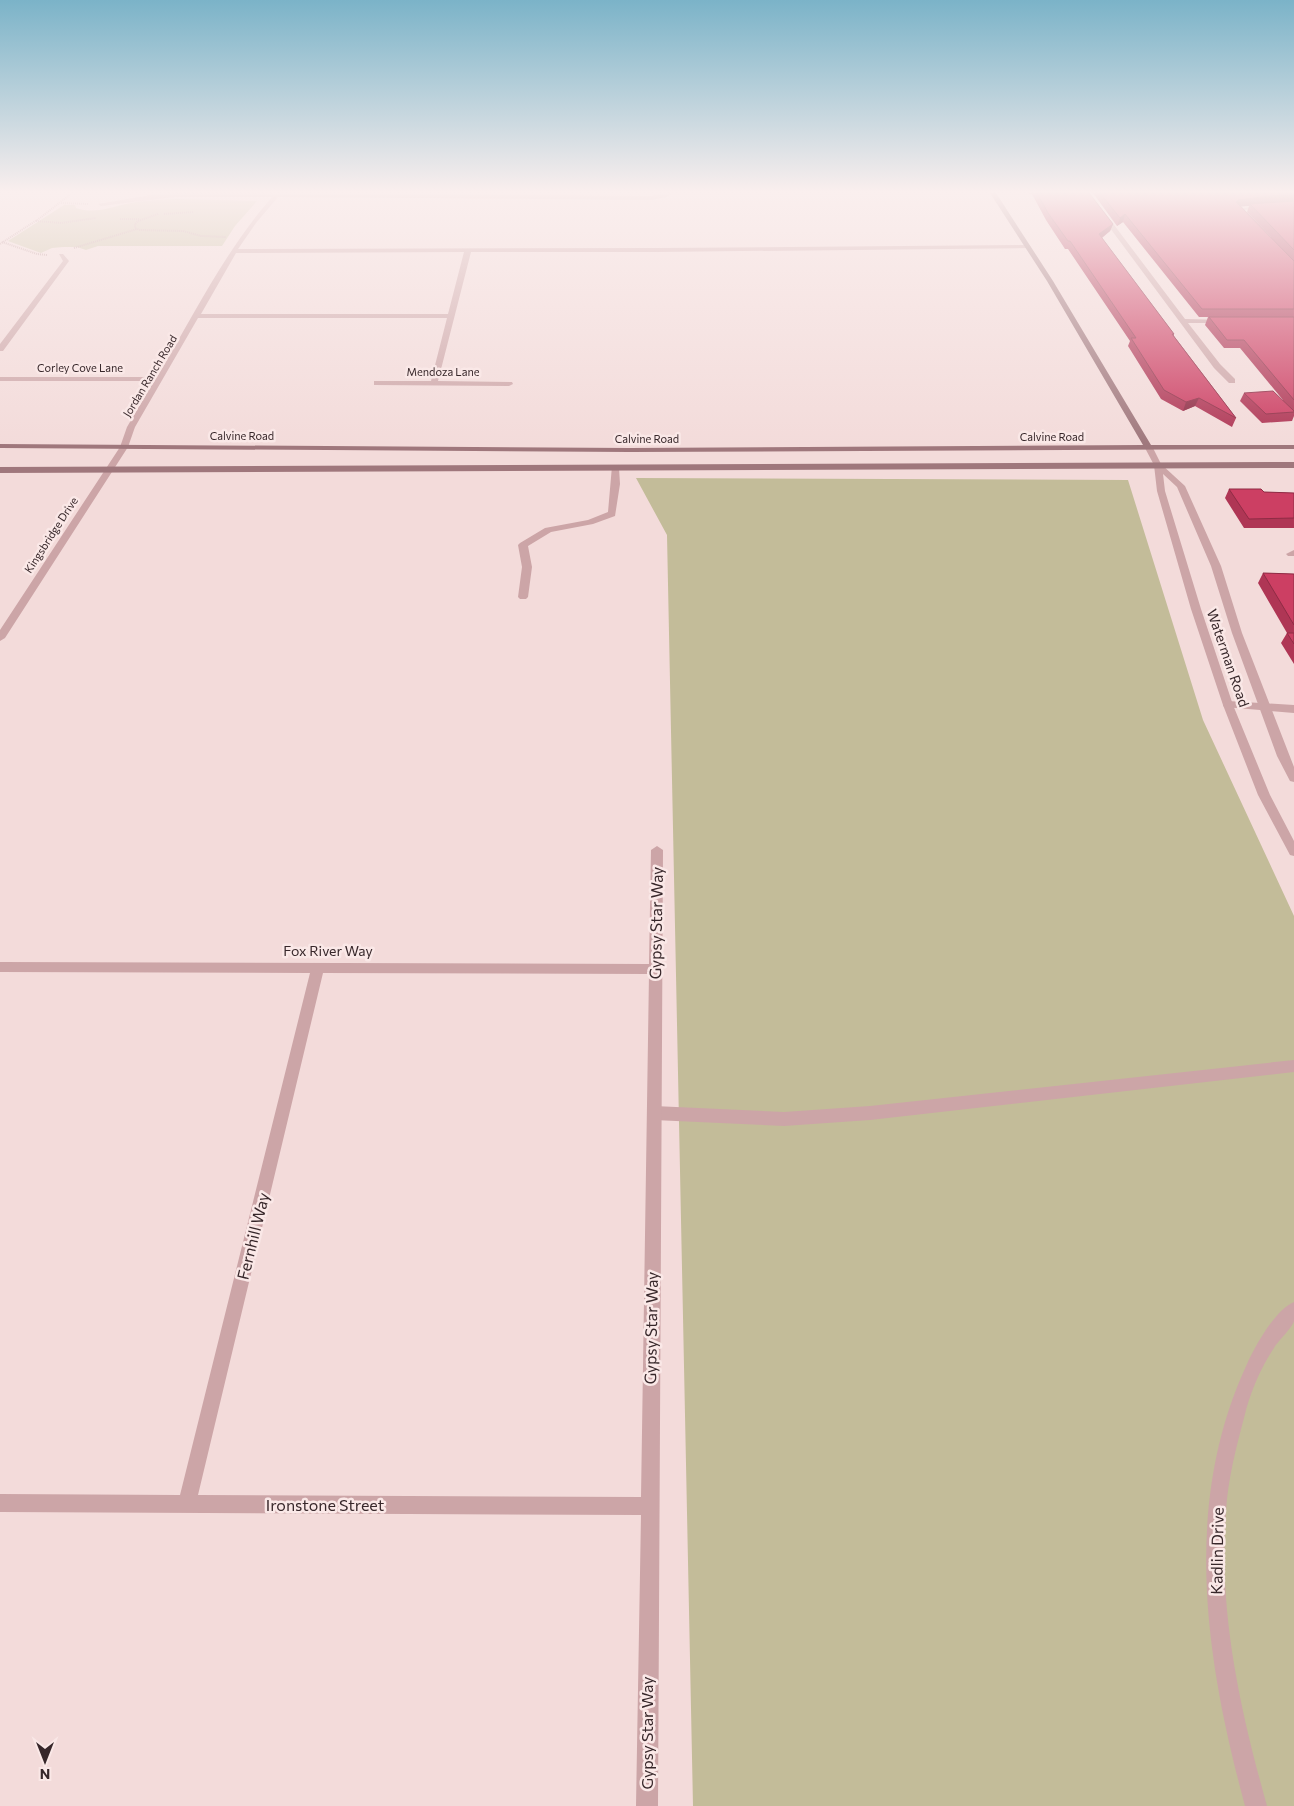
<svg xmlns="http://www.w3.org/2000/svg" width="1294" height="1806" font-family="Commissioner,sans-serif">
	<rect width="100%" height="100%" fill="#f3dbda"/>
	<g fill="#c3bc99">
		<path d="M177 199 257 201 235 226 222 246H98L86 250 77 247H63L52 248 41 253 8 241 64 205H75L76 208C94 214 108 208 126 204 142 200 160 200 177 199Z"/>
		<path d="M636 478 1128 480 1203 720 1294 916V1806H693L667 535Z"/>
	</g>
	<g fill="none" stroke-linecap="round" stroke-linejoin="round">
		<g stroke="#b89092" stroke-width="2" stroke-dasharray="1 1" stroke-linecap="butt">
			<path d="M61 203 88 204"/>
			<path d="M158 214 138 221 135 224V228L140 230 183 231 201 236 226 237"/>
			<path d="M164 214 193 212"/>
			<path d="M120 219H139"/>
			<path d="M36 221 61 223 96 218"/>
			<path d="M2 242 37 254 47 255"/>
			<path d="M0 244 40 218 72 193"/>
			<path d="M74 248 137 229"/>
		</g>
		<g fill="#cca5a7" fill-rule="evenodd">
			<path d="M1028 245 1031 247 1030 248 658 252 655 250 658 248Z"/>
			<path d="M612 466 619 468 620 484 615 516 593 524 551 532 528 546 532 567 528 597 526 599H520L518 597 522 567 518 545 520 543 545 528 588 520 608 512Z"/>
			<path d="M1294 1060V1072L870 1120 784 1126 654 1120 649 1118 647 1113 649 1108 654 1106 784 1112 870 1106Z"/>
		</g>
		<g fill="#cca5a7" fill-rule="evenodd">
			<path d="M175 193 651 196 671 193 667 197 651 200 278 197 256 223 238 249 658 248 661 250 658 252H471L438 381 512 382 513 384 509 386 374 385V381H431L447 318H198L135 427 128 447 5 638 0 641V630L120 447 127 427 154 381H0V377H157C193 316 225 251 272 197H175L101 206 98 204 157 194ZM464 252 448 314H201L236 253Z"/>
			<path d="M1084 193H1090L1185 319 1226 320V322L1224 323H1188L1220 364 1235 379V383H1229L1214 368Z"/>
			<path d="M1294 202V206L1242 210 1248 217 1245 219 1235 209Z"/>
			<path d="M59 254H63L69 261 3 351H0V344L63 261Z"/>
			<path d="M1294 550V556H1288L1286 554Z"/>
			<path d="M1228 701 1294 705V713L1224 707 1223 705Z"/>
			<path d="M657 846 663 850 658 1806H636L641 1515 0 1512V1494L180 1495 310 973 0 972V962L649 964 651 850ZM323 973 649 974 641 1497 198 1495Z"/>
			<path d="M1294 1302C1294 1308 1294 1315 1294 1321 1293 1327 1278 1341 1274 1348 1260 1369 1250 1393 1244 1418 1236 1448 1228 1479 1226 1511 1218 1611 1240 1709 1267 1806H1245C1206 1661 1181 1506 1247 1364 1255 1346 1275 1310 1294 1302Z"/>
		</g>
		<path fill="#cca5a7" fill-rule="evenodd" d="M1146 446H1152L1161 464 1185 486 1221 566 1242 633 1294 767V782L1290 781 1277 756 1232 633 1211 566 1177 487 1163 474 1165 491 1201 609 1233 705 1270 795 1294 841V856L1290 855 1258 795 1223 705 1191 609 1157 491 1154 465 1145 448Z"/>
		<g fill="#9f777c" fill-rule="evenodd">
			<path d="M990 193H996L1053 281 1151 445H1294V449L630 452 0 448V444L630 448 1143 445 1047 281Z"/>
			<path d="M1294 462V468L0 473V467Z"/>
		</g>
	</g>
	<g fill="#af3655" fill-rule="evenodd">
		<path d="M1029 193H1089L1113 224 1110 231 1102 238 1174 334V336L1236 418 1232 427 1195 406 1183 411 1161 399 1128 346 1130 341 1068 249H1065L1046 220 1032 194H1029Z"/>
		<path d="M1093 193H1294V416L1292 421 1262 423 1240 401 1244 393 1283 400 1240 348H1224L1205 325 1208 317H1199L1123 222 1117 226ZM1241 206H1249L1247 212 1293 260Z"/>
		<path d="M1229 489 1264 492 1294 493V528H1244L1225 498Z"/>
		<path d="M1263 573 1294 574V664L1281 643 1287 633 1258 583Z"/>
	</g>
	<g fill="#8f2c45">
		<path d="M1294 194V201L1250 204 1249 206 1235 207 1236 202 1238 200Z"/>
		<path d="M1125 214 1123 222 1117 226 1120 218Z"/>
		<path d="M1113 224 1110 231 1097 241 1099 234Z"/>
		<path d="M1199 398 1195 406 1183 411 1186 402Z"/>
	</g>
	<g fill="#cc3f63" stroke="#8f2c45">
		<path d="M1037 193H1089L1113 224 1099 234 1174 334H1172L1236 418 1199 398 1186 402 1164 390 1131 338H1136L1070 241H1068L1048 213Z"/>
		<path d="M1100 193H1294L1238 200 1236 202 1294 261V309H1202L1125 214 1120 218Z"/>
		<path d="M1294 201V250L1250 204Z"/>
		<path d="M1209 317H1294V400L1244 340H1227Z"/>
		<path d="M1273 391 1294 411V412L1266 414 1244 393Z"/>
		<path d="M1229 489H1261L1264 492 1294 493V518L1249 519Z"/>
		<path d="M1263 573 1294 574V625Z"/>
		<path d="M1287 633H1294V644Z"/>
	</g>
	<linearGradient id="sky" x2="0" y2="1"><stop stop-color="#7bb3c8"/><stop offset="0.43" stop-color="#faefee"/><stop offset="1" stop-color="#faefee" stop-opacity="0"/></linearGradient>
	<rect width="1294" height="446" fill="url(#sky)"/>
	<g text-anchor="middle" stroke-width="5" stroke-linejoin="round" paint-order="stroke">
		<g font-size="11" fill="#37272a" stroke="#fae8e7">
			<text x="80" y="372">Corley Cove Lane</text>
			<text x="443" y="376">Mendoza Lane</text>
			<text transform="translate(150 376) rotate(-59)" y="4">Jordan Ranch Road</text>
			<text x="242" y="440">Calvine Road</text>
			<text x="1052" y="441">Calvine Road</text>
			<text x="647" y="443">Calvine Road</text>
			<text transform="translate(51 535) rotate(-57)" y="4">Kingsbridge Drive</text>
		</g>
		<g font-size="14" fill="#37272a" stroke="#fae8e7">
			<text transform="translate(1228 658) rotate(71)" y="5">Waterman Road</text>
			<text x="328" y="956">Fox River Way</text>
		</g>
		<g font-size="16" fill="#37272a" stroke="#fae8e7">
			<text transform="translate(656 923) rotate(-89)" y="6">Gypsy Star Way</text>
			<text transform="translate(253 1236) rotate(-76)" y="6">Fernhill Way</text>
			<text transform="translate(651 1328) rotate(-89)" y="6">Gypsy Star Way</text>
			<text x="325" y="1511">Ironstone Street</text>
			<text transform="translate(1217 1551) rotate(-89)" y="6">Kadlin Drive</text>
			<text transform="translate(647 1733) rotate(-90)" y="6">Gypsy Star Way</text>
		</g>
	</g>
	<g transform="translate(45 1761) rotate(180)" stroke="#fae8e7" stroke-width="4" paint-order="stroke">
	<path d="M0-4L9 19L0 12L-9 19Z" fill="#37272a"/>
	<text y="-8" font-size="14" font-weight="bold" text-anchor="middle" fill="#37272a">N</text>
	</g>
</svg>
